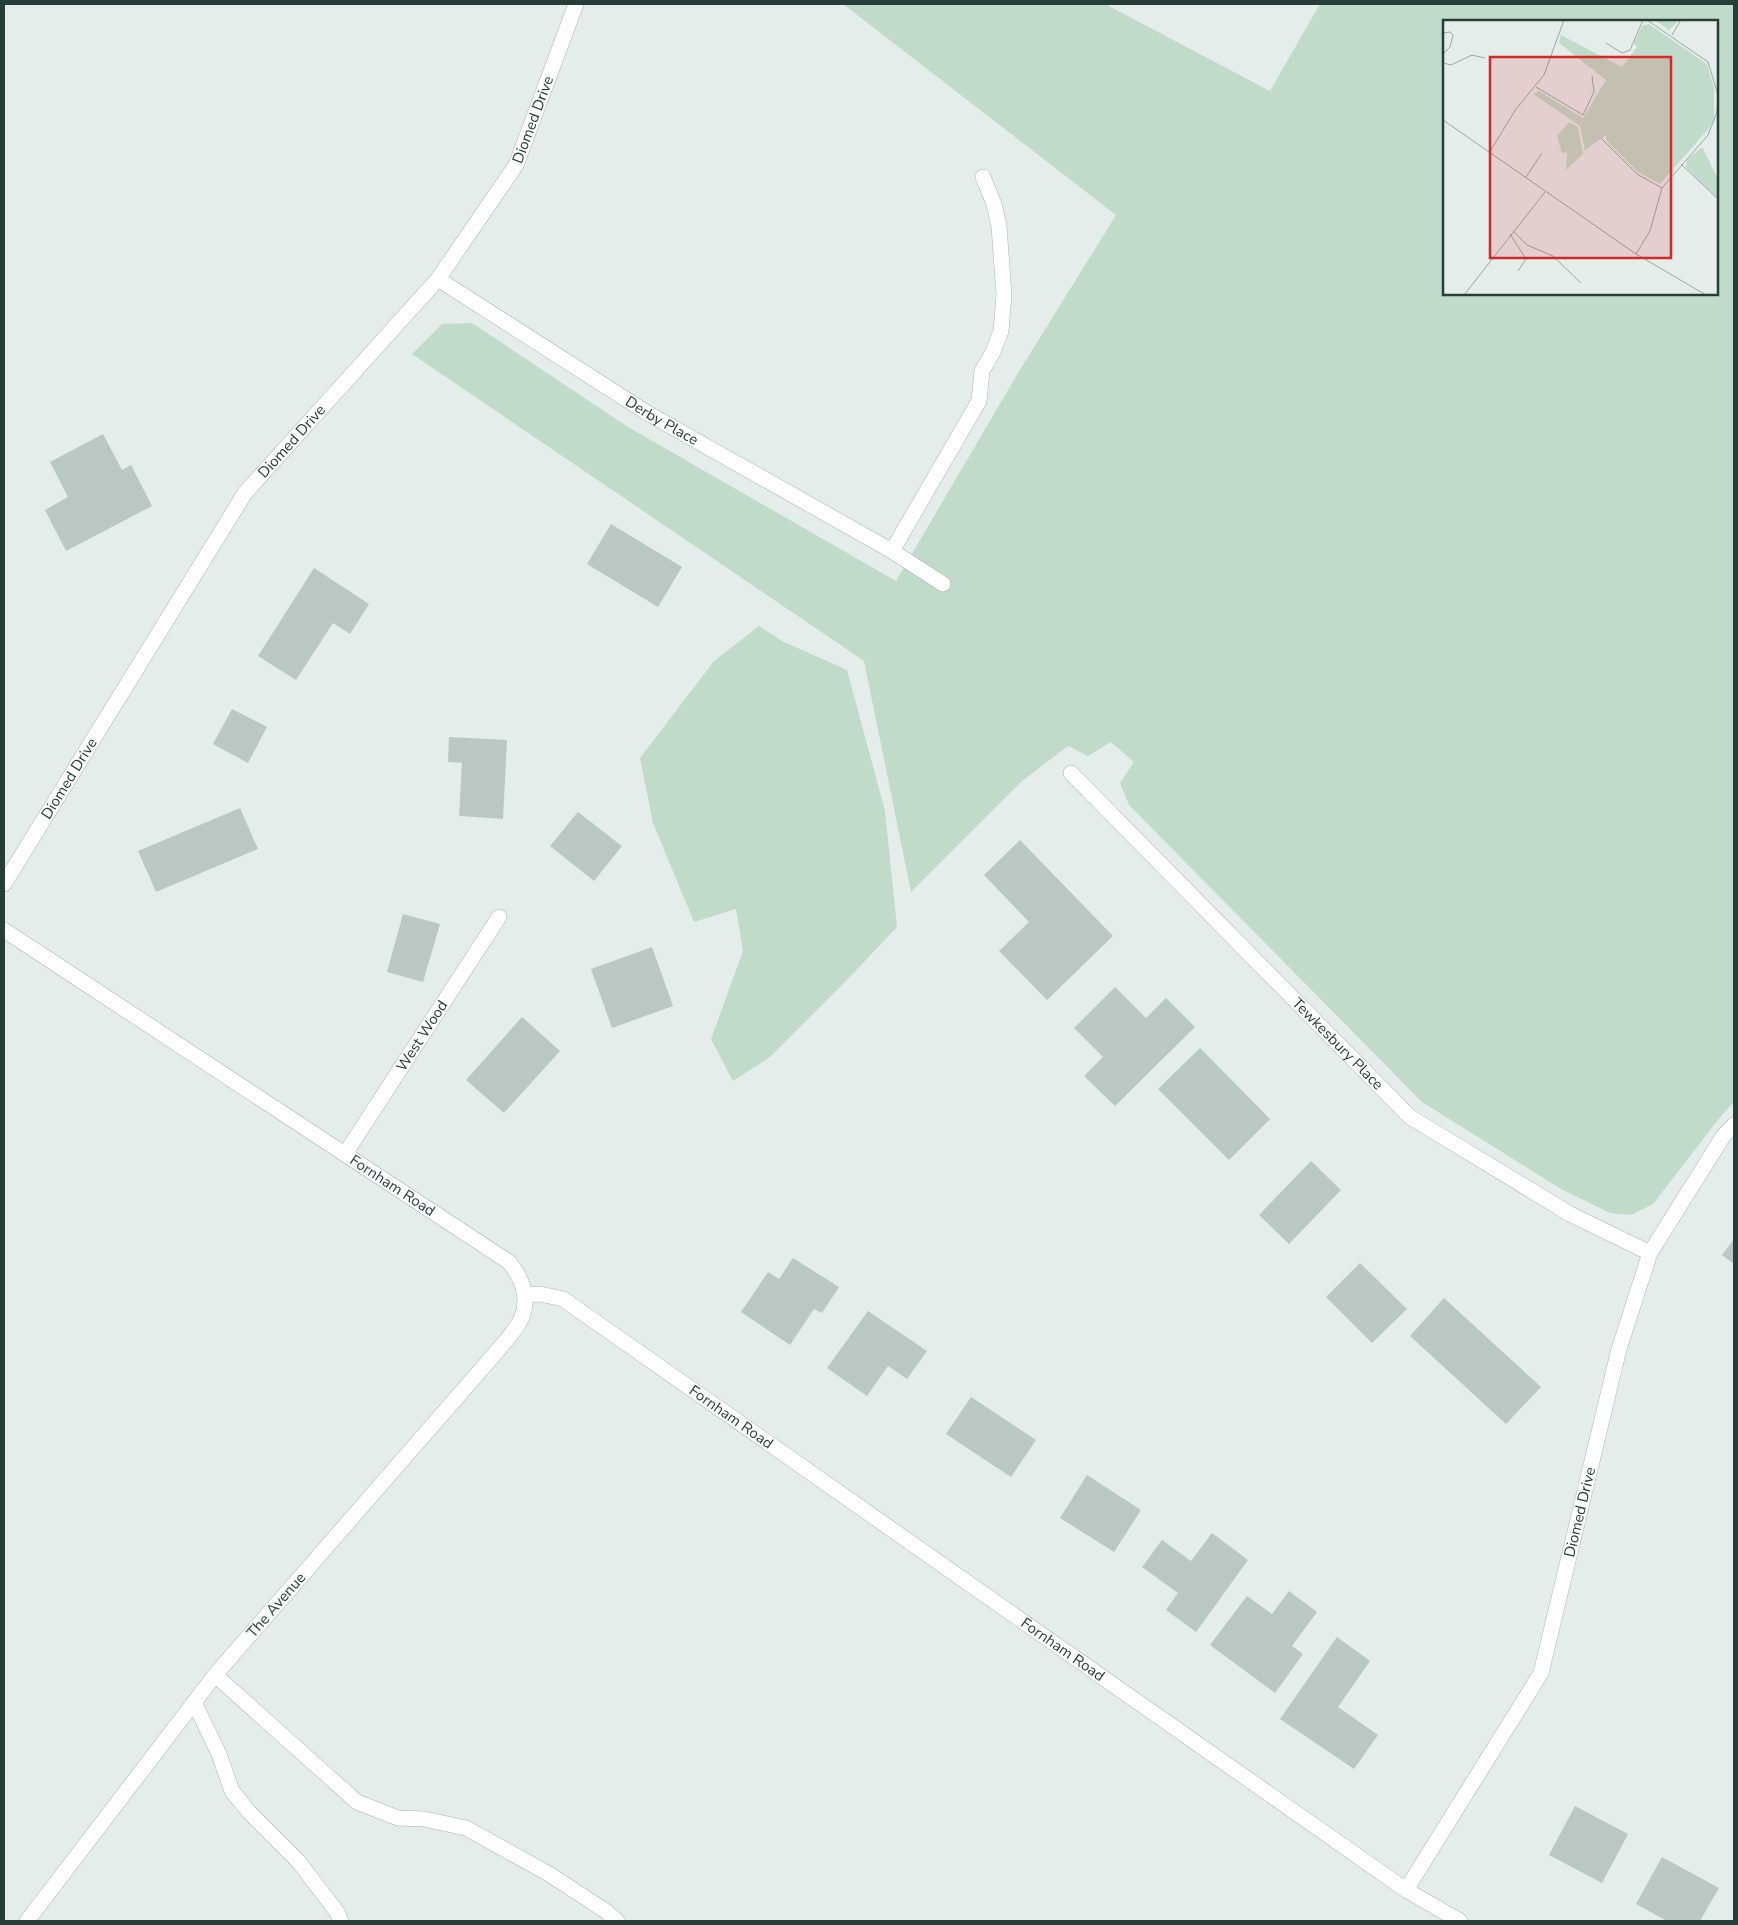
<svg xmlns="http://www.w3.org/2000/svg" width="1738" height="1925" font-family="'Nunito Sans',sans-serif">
	<rect width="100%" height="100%" fill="#e5edea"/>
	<g fill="#c0dbc9" fill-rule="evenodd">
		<path d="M843 4H1105L1270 91 1320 4H1734V1102L1721 1116 1653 1204 1631 1215 1610 1213 1561 1189 1422 1102 1129 805 1120 783 1134 762 1111 742 1088 756 1068 746 1022 781 911 892 864 661 412 354 442 324 472 323 628 427 896 581 1018 373 1116 215ZM1444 21H1717V294H1444Z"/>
		<path d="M759 626 782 641 847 670 885 811 897 927 846 981 770 1057 733 1081 711 1039 743 951 736 909 694 922 653 823 640 758 714 661Z"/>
	</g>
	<g fill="#bac7c3">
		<path d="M103 434 122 470 131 465 152 506 66 551 45 510 68 497 50 462Z"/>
		<path d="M611 524 682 567 658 607 587 564Z"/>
		<path d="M314 568 369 604 350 634 333 623 296 680 258 656Z"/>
		<path d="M232 709 267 727 248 763 213 744Z"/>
		<path d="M449 737 507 740 503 819 459 816 462 763 448 762Z"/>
		<path d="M240 808 258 849 156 892 138 851Z"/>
		<path d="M578 812 622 846 594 881 550 846Z"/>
		<path d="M1020 840 1113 936 1047 1000 999 951 1029 922 984 875Z"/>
		<path d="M403 914 440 924 423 982 387 972Z"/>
		<path d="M652 947 673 1006 612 1028 591 969Z"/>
		<path d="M1115 987 1146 1018 1166 998 1195 1027 1115 1106 1084 1076 1103 1057 1074 1028Z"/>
		<path d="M522 1017 560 1051 504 1113 466 1080Z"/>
		<path d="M1200 1048 1270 1119 1229 1160 1158 1089Z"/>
		<path d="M1311 1161 1341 1190 1289 1244 1259 1215Z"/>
		<path d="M1734 1239V1264L1722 1255Z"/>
		<path d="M793 1258 839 1287 822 1313 814 1309 790 1345 741 1312 768 1272 779 1279Z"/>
		<path d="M1360 1263 1407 1309 1372 1343 1326 1297Z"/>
		<path d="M1444 1298 1541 1387 1506 1424 1410 1336Z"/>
		<path d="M868 1311 927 1351 907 1379 888 1366 867 1396 827 1368Z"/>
		<path d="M971 1397 1036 1440 1011 1477 946 1434Z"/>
		<path d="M1087 1475 1141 1510 1114 1552 1060 1518Z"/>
		<path d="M1212 1533 1248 1560 1196 1632 1166 1610 1178 1593 1142 1567 1162 1540 1191 1561Z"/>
		<path d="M1289 1591 1317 1612 1292 1646 1303 1654 1275 1693 1210 1645 1247 1596 1272 1614Z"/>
		<path d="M1337 1637 1370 1661 1338 1707 1378 1735 1354 1769 1280 1719Z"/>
		<path d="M1575 1806 1628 1834 1602 1883 1549 1855Z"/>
		<path d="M1662 1857 1719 1888 1700 1921H1667L1636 1904Z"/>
	</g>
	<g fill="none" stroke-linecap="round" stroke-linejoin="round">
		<defs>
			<g id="minor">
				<path id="s1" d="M438 279 649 414 892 551 979 401 982 371 993 352 1001 331 1004 295 999 226 994 204 983 177"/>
				<path d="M892 551 943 584"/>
				<path id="s2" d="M1071 773 1410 1117 1570 1214 1650 1253"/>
				<path id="s3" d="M4 884 245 493 438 279 516 165 576 4"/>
				<path id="s4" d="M4 930 509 1262C522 1278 530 1296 522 1317 518 1328 506 1340 499 1349L215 1675 27 1921"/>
				<path id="s5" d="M345 1154 499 917"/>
				<path id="s6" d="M525 1295 540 1294 563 1299 1406 1890 1460 1921"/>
				<path d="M215 1675 357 1802 398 1818 424 1819 466 1828 549 1874 607 1912 617 1921"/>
				<path d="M194 1702 219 1754 232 1791 249 1812 298 1861 337 1912 341 1921"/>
				<path id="s7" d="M1406 1890 1541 1673 1619 1349 1650 1253 1724 1135 1734 1125"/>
			</g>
		</defs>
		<use href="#minor" stroke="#a8b5b1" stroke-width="16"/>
		<use href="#minor" stroke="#fff" stroke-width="15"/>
	</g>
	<g text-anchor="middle" stroke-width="4" stroke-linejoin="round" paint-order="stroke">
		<g font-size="15" fill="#263d38" stroke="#f5f9f7">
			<text dy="5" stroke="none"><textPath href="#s3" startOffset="934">Diomed Drive</textPath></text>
			<text dy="5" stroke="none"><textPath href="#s1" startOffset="265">Derby Place</textPath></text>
			<text dy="5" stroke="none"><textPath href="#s3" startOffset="529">Diomed Drive</textPath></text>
			<text dy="5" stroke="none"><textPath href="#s3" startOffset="124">Diomed Drive</textPath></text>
			<text dy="5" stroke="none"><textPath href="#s5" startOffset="141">West Wood</textPath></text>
			<text dy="5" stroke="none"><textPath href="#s2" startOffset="380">Tewkesbury Place</textPath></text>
			<text dy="5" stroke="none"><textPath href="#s4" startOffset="465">Fornham Road</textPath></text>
			<text dy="5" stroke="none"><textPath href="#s6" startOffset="244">Fornham Road</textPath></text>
			<text dy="5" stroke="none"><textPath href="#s7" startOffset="421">Diomed Drive</textPath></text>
			<text transform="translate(276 1605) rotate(-49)" y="5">The Avenue</text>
			<text dy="5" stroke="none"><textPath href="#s6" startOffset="649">Fornham Road</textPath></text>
		</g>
	</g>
	<g transform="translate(1443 20)">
		<rect width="275" height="275" fill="#e5edea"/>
		<path d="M212 0H236L226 10ZM206 4 264 44 271 68V98L267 107 217 164 195 152 164 121 163 115 142 130 137 106 90 74 96 71 140 98 163 60 116 23 118 15 179 47 194 27 191 23 199 6ZM126 102 135 107 140 134 123 150 124 132 119 133 114 116ZM259 127 275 159V179L243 147 244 140Z" fill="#c0dbc9"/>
		<path fill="none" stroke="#99a7a3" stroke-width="1" d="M0 13 7 12 10 15 7 27 0 34M229 15 238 0M163 23 179 33 187 30 200 0M0 43 8 45 29 35 42 38M93 67 140 95 151 72 149 56M0 100 193 234 263 275M158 118 194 154 219 168M46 133 73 89 101 55 121 0M238 144 275 179M83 157 99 133M70 211 84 225 110 236 138 263M67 214 83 239 75 251M193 234 207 211 219 168 265 115 274 92 275 75 265 42 204 0M21 275 102 172"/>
		<path fill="#d62828" fill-opacity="0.15" stroke="#d62828" stroke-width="2.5" d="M47 37H228V238H47Z"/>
		<rect width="275" height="275" fill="none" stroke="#263d38" stroke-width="2.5"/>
	</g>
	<rect width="1738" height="1925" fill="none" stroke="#263d38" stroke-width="10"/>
</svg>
